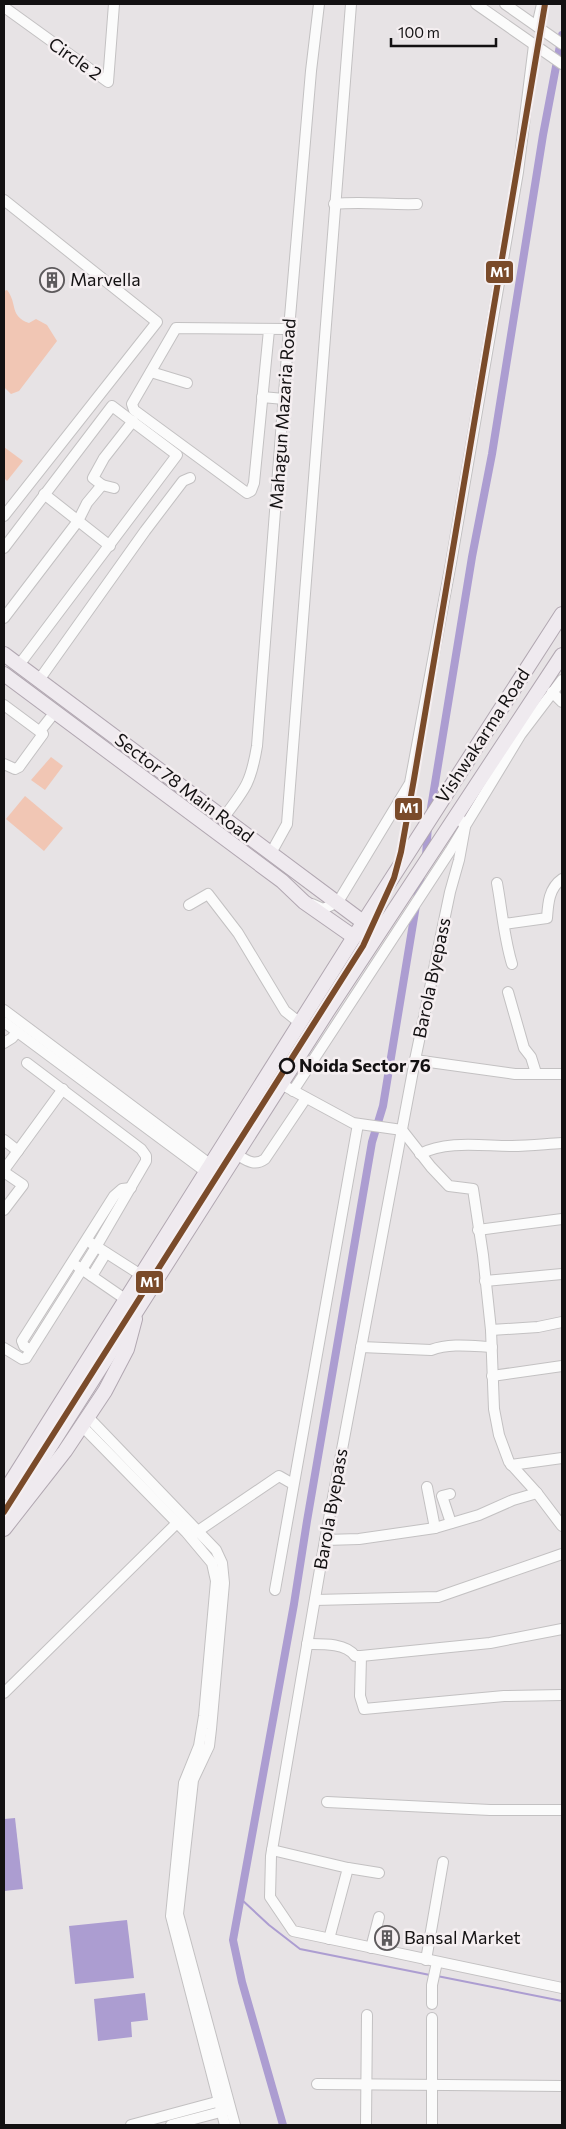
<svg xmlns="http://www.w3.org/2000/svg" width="566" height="2129" font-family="Commissioner,sans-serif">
	<rect width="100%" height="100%" fill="#e7e3e5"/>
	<g fill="#f1c6b4">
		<path d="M7 290C18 304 9 316 29 323L36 319 47 325 57 341 19 391 11 394 4 387V291Z"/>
		<path d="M4 447 23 461 7 481 4 478Z"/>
		<path d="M51 757 63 766 45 790 31 780Z"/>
		<path d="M25 796 63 828 44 851 6 819Z"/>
	</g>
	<g fill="#ac9dd1">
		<path d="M15 1818 23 1889 4 1891V1819Z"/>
		<path d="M127 1920 134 1978 75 1984 69 1926Z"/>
		<path d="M145 1993 148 2020 131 2022 132 2037 98 2041 94 1999Z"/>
	</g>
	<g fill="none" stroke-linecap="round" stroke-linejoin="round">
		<g stroke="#ac9dd1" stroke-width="2">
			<path d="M241 1899 269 1925 300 1949 430 1975"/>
			<path d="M437 1976 562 2001"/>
		</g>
		<g stroke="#ac9dd1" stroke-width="8">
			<path d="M430 814 472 557 492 454 543 135 562 35"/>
			<path d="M426 856 428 825"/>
			<path d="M283 2125 242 1982 233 1940 294 1604 307 1521 372 1142 383 1106 421 875"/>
		</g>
		<defs>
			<g id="minor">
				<path d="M476 4 562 64"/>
				<path d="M505 4 562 44"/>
				<path d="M4 7 108 82 114 4"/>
				<path d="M537 26 542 4"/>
				<path d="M4 200 157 322 4 516"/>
				<path d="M334 204C362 201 389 205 417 204"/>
				<path d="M269 330 254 483 251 491 247 493 134 410 132 404 176 328 289 329"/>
				<path d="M151 372 187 383"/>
				<path d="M262 397 284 399"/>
				<path d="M102 485 114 488"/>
				<path d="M44 494 110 546"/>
				<path d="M4 548 112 406 177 455 19 665"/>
				<path d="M4 618 78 521 87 503 102 485 93 478 104 458 133 421"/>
				<path d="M39 680 145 531 183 481 190 478"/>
				<path d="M552 692 562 702"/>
				<path d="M4 705 43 734 19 767 15 769 4 764"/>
				<path d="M40 731 55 712"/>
				<path d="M457 814 465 827 459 860 450 892 415 1060 325 1540 271 1856 270 1897 293 1931 562 1988"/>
				<path d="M224 817C246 788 251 782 257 746L289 329 311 71 319 4"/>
				<path d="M271 853 287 824 351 4"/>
				<path d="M497 883C502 910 504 938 512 964"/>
				<path d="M312 904 323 909 338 902 410 783 451 563 518 172 534 45"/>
				<path d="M189 905 208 894 238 933 285 1011 300 1023"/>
				<path d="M504 924 547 918C548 903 549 888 562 879"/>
				<path d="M508 992 524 1048 531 1057 536 1073"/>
				<path d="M4 1010 211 1165"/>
				<path d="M4 1022 206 1172"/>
				<path d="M4 1043 12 1038 17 1032"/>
				<path d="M415 1060 515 1074H562"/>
				<path d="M281 1084 353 1123 402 1130 431 1167 449 1186 473 1189 483 1255 491 1330 494 1409 499 1435 509 1462 537 1493 562 1526"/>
				<path d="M293 1091 450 851 521 734 562 680"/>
				<path d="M4 1140 18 1151"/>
				<path d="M236 1154C246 1160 254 1167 265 1159L306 1098"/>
				<path d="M420 1154C447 1140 482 1146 512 1146 529 1146 545 1144 562 1143"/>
				<path d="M4 1170 63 1089"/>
				<path d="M4 1172 23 1185 4 1210"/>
				<path d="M478 1230 562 1219"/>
				<path d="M91 1243 141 1275"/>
				<path d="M77 1266 125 1299"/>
				<path d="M92 1276 106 1253"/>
				<path d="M485 1281 562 1274"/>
				<path d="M491 1330 538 1327 562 1322"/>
				<path d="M361 1347 431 1350C450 1343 471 1346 492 1347"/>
				<path d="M4 1348 22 1359 26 1358 96 1247 146 1161V1156L141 1149 27 1063"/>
				<path d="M31 1350 24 1346 22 1341 114 1196 122 1189 131 1188"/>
				<path d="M492 1376 562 1366"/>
				<path d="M88 1417 216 1550 222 1563 224 1583 211 1729 209 1746 193 1780 178 1914 235 2125"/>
				<path d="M82 1426 186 1532 212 1563 216 1581 204 1716 199 1746 184 1783 171 1916 225 2125"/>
				<path d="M511 1465 562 1458"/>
				<path d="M427 1487 435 1528"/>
				<path d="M450 1494 442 1496 451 1523"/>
				<path d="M192 1535 279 1476 293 1484"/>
				<path d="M325 1540 359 1539 435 1528 479 1515 513 1500 537 1493"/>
				<path d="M275 1590 358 1124"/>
				<path d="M315 1600 438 1597 562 1554"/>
				<path d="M307 1644C322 1644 346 1643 355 1656H361L490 1643 562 1629"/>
				<path d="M361 1656 360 1696 364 1709 504 1696 562 1695"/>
				<path d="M4 1693 177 1523"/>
				<path d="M327 1802 490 1810H562"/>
				<path d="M272 1850 348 1868 329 1939"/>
				<path d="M348 1868 379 1873"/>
				<path d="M371 1948 379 1917"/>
				<path d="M426 1960 443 1862"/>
				<path d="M432 2004V1985L437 1962"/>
				<path d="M432 2018V2125"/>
				<path d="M317 2084 562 2086"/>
				<path d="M131 2125 224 2100"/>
				<path d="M171 2125 228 2110"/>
				<path d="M366 2125 367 2015"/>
			</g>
			<g id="major">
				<path d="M4 654 363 922"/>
				<path d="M4 674 282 881 304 902 354 937"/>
				<path d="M4 1493 354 937 562 614"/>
				<path d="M4 1519 327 1012 562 655"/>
				<path d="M4 1529 65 1451 105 1391 127 1349 135 1319"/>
			</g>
		</defs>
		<use href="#minor" stroke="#c3c1c2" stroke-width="12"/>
		<use href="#major" stroke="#b1a7b1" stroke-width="16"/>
		<use href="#minor" stroke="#fbfbfb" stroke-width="10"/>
		<use href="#major" stroke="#efeaef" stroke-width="14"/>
		<defs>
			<path id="metro-1" d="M4 1512 363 946 394 878 401 852 414 779 545 4"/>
		</defs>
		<use href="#metro-1" stroke="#f5eff1" stroke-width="10"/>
		<use href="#metro-1" stroke="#7a4b2a" stroke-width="6"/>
	</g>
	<defs>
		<symbol id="building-ring" viewBox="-11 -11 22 22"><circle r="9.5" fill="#f5eff1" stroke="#5d5a5c" stroke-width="1.5"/><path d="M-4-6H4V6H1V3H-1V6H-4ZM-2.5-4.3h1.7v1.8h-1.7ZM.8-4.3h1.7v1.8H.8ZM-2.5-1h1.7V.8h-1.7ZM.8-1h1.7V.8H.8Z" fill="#5d5a5c"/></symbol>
	</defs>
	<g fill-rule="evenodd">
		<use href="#building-ring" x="38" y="266" width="28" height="28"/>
		<use href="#building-ring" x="373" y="1924" width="28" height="28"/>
	</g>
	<circle fill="#f5eff1" stroke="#131112" stroke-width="2.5" cx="287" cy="1066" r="7"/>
	<g text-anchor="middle" stroke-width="5" stroke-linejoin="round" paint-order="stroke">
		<g font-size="18" fill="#131112" stroke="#f5eff1">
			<text transform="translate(75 59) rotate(35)" y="6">Circle 2</text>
			<text transform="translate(283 414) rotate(-86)" y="6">Mahagun Mazaria Road</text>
			<text transform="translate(483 736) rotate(-57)" y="6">Vishwakarma Road</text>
			<text transform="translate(184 788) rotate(37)" y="6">Sector 78 Main Road</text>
			<text transform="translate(432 978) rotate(-78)" y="6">Barola Byepass</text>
			<text transform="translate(331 1509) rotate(-80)" y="6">Barola Byepass</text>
		</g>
		<g font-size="18" fill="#131112" stroke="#f5eff1" text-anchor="start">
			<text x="70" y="286">Marvella</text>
			<text x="404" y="1944">Bansal Market</text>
		</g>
		<g font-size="18" font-weight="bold" fill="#131112" stroke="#f5eff1" text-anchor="start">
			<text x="299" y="1072">Noida Sector 76</text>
		</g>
	</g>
	<g stroke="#f5eff1" stroke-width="2">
		<rect x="485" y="260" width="29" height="24" rx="5" fill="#7a4b2a"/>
		<rect x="394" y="797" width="29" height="24" rx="5" fill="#7a4b2a"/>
		<rect x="135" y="1270" width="29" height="24" rx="5" fill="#7a4b2a"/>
	</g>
	<g font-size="14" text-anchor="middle" font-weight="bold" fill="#fff">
		<text x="500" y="277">M1</text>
		<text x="409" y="813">M1</text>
		<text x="150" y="1287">M1</text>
	</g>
	<rect width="566" height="2129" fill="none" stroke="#131112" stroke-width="10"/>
	<path d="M391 38v8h105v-8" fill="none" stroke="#131112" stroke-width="2.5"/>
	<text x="398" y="38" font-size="15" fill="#131112" stroke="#f5eff1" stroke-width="4" paint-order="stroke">100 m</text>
</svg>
